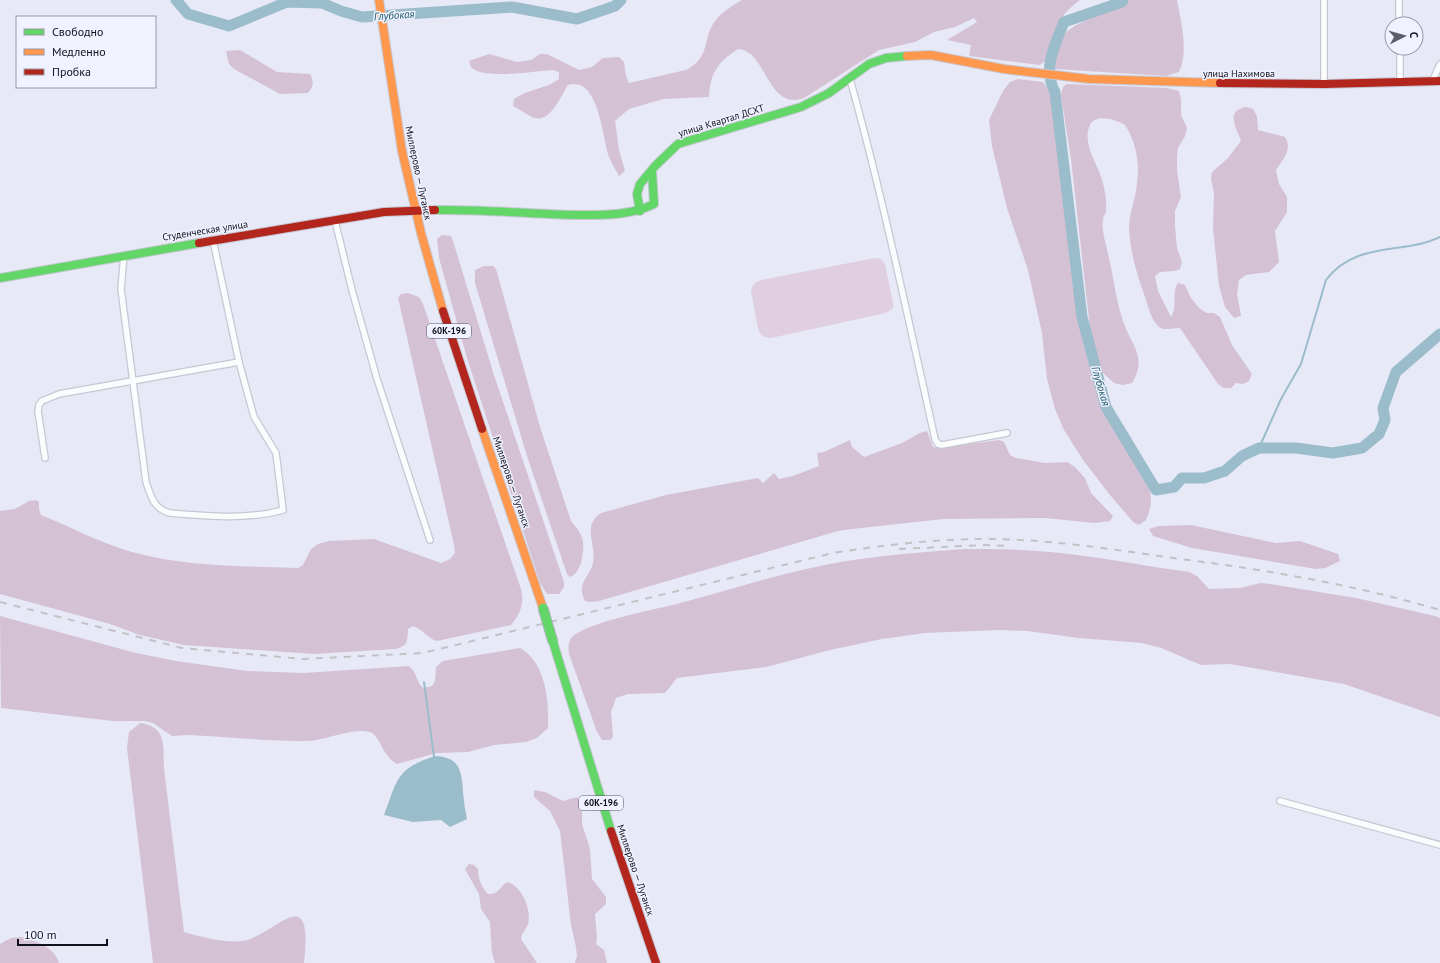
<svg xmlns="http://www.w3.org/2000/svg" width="1440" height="963" font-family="'PT Sans',sans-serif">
	<rect width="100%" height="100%" fill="#e7e9f7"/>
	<path fill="#dfcfdf" d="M875 258 881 259 885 264 893 303V308L886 313 771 338C764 338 761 336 758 329L751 291C752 284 756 282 761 280Z"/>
	<g fill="#d5c1d4">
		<path d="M742 0H1080C1056 17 1053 35 1046 61L1039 65 969 56 971 45 947 40 977 22 974 18 955 27 934 32 915 42 879 50 804 98C767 112 767 50 738 49 718 62 710 73 709 97L663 99 629 109 615 121 619 150 625 171 619 176C616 170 611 163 609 157 602 137 599 76 568 85 560 97 550 125 532 117 526 114 519 109 513 106L514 99C528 89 546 89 559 79V72L553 70C537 71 481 80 471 67 470 65 470 63 469 61L489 54 517 62 531 60 540 54H547L579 70 592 67 603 58 619 57 624 62 626 76 629 83 686 70C711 57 702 39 715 21 722 12 732 6 742 0Z"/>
		<path d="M1126 0H1177C1181 22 1189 52 1179 72L1166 76 1055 69 1053 67C1054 25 1083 24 1113 8 1118 6 1123 5 1126 0Z"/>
		<path d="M240 50 277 72 310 74C314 82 314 86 308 93L280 94 234 69 229 64 226 51Z"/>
		<path d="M1018 79 1043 82 1048 89 1052 102 1071 248 1078 312 1096 391 1103 411 1150 485 1151 503 1149 512 1146 520 1139 525 1133 522 1110 495 1083 460 1064 430 1055 409 1047 379 1042 333 1028 270 1007 208 992 146 989 120 1003 91 1010 82Z"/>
		<path d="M1067 84 1167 88 1179 91 1181 99V115L1187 128 1185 136 1178 148 1177 156V170L1181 197 1175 211V226L1177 248 1182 262 1180 269 1174 271 1160 272 1155 276 1158 291 1171 317C1178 306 1171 294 1178 283L1185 285 1191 298 1200 309 1207 313H1214L1220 317 1232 345 1252 374 1249 381 1243 384 1236 383 1231 388H1224L1218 384 1180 328C1173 328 1164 331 1159 327 1151 320 1148 306 1145 297 1137 275 1130 252 1129 228 1129 213 1136 199 1137 183 1140 163 1136 142 1125 125 1116 120 1096 113 1090 125 1081 143 1099 166 1103 183 1105 192 1107 202 1106 211 1106 214 1103 216 1103 219 1101 231 1107 247 1109 258 1114 279 1116 301 1123 321 1131 345 1148 357 1132 383L1123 385 1114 383 1102 372 1090 328 1071 159 1061 95 1063 87Z"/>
		<path d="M1246 107 1253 109 1257 116 1258 130 1285 137C1293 150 1283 159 1276 170L1279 184 1287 197V212L1275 231 1279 262 1269 272 1246 275 1239 280 1237 294 1241 316 1234 318 1225 307 1219 286 1213 228 1214 193 1211 179 1212 172 1228 158 1241 141C1236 127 1225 111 1246 107Z"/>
		<path d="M442 235 451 236 453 241 494 375 564 582V587L559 594H547L540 583 467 358 439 258 437 239Z"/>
		<path d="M484 266H493L496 269 540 427 571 521C585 537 585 543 581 563 579 568 577 573 572 576L570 577 567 574 527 456 475 283V270Z"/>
		<path d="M408 293 419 297 423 304 521 589C525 602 520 615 511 625L437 641C427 638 424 630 413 626L408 629C407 641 409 646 395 649L314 654 184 645 140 635 110 624 0 594V511L15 509 29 501 36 500 39 502V509L41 515C71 527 100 543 132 552 187 567 241 566 298 568L303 565 311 549 318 544 329 541 374 539 441 563 450 559 455 553 454 545 399 302 398 298 401 294Z"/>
		<path d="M927 431 933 447 940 448 999 440 1004 442 1010 455 1016 458 1045 463 1067 462 1075 467 1085 478 1091 493 1113 516 1110 521 1094 523 1045 518 943 519 852 529 838 531 599 601 591 602 585 601C576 582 589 579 593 563 597 546 581 526 601 513L666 495 758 478 763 483 774 473 779 479 793 476 819 466 817 453 824 452 850 440 852 447 864 457 902 443 920 433Z"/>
		<path d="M1191 525 1276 543 1300 541 1338 554 1340 561 1325 568 1316 569 1192 548 1153 536 1149 529 1158 526Z"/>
		<path d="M964 549C993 549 1021 549 1050 552 1097 556 1143 566 1189 572L1197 576 1209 589 1240 588 1261 583 1270 584 1356 598 1435 616 1440 618V717L1344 684 1230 664 1201 665 1161 648 1142 643 1079 638 1027 631 999 630 925 633 882 639 830 650 766 667 677 678 665 693 628 694 616 698 611 712 613 737 610 740H602L597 732 569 654C568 648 568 642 572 637 586 623 651 610 673 605 716 594 758 580 802 570 855 557 910 553 964 549Z"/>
		<path d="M0 616 136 653 176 661 247 671 304 673 409 666C417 672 416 682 423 688L432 686 435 681 436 667 443 661 520 648C546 663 549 700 548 728L537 738 526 742 494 745 468 752 437 753 397 764C382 756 380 735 370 732 352 727 325 741 305 741 266 741 228 737 189 735L172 736 153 723 145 721H113L1 708Z"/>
		<path d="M140 723C168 727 163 747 164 769L184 932C202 937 223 943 242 941 274 937 314 876 304 963H153L127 748 129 732Z"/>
		<path d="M534 790 545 792 563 801 577 797 582 807V824L590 849 592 879 606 897V904L595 914 597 939 596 944 604 950 607 963H575L577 956 576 947 571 925 560 831 550 811 534 797Z"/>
		<path d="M469 864 474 865 478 869C478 879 482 888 488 894 499 895 499 887 507 882 522 886 532 910 528 924 526 930 522 932 521 939L537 963H495L492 953 490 922 481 909 479 894 465 869Z"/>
		<path d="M21 937C36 941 54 947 59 963H0V944L11 938Z"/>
	</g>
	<path fill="#9bbcca" d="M435 756C465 757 461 778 464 800 464 806 466 812 467 819L450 827 441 820 413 822 384 815C398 778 396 769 435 756Z"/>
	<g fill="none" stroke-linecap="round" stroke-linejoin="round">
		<g stroke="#9bbcca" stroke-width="2">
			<path d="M1259 448 1281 399 1301 364 1326 280C1356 240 1404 255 1440 237"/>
			<path d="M424 682 434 757"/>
		</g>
		<g stroke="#9bbcca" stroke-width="11">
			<path d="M176 0 188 14 229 26 287 2 322 3 341 11 362 17 512 7 577 19 615 6 621 0"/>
			<path d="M1123 0 1122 2 1064 22C1055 45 1042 68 1055 92L1082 317 1106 407 1156 490 1174 487 1182 478H1204L1225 471 1242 456 1259 448H1296L1333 453 1362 448 1379 434 1385 420 1383 408 1396 372 1440 334"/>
		</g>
		<defs>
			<g id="street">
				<path d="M1399 0V24"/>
				<path d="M1400 48V82"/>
				<path d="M850 79C883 197 908 319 935 439L938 444 942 445 1007 433"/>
				<path d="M1432 82 1440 64"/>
				<path d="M1324 84V0"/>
				<path d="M335 221 352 290 377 379 430 540"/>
				<path d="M124 255 121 289 146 482C151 497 154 509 170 513 207 516 248 520 283 510L276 453 254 417 239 362 213 240"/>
				<path d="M45 458 38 411 39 405 42 401 59 394 239 362"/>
				<path d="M1280 801 1440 845"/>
			</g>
			<g id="fast">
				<path d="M435 210C482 209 529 214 576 215 602 215 630 216 654 204L652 171"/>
				<path d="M640 211 637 194 640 184 656 165 678 144 801 107 829 93 869 64 886 58 907 56"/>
				<path d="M0 278 199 243"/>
				<path d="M553 642 611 831"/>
			</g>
			<g id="slow">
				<path d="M379 0 402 151 421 233 443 311"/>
				<path d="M907 56 931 55 1004 69 1089 79 1220 83"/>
				<path d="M482 429 543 608"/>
			</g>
			<g id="jam">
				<path d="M1220 83 1324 84 1440 81"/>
				<path d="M199 243 384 212 435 210"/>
				<path d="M443 311 482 429"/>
				<path d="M611 831 656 963"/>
			</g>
		</defs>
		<use href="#street" stroke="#c6c7d3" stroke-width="8"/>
		<use href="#fast" stroke="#c6c7d3" stroke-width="10"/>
		<use href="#slow" stroke="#c6c7d3" stroke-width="10"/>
		<use href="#jam" stroke="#c6c7d3" stroke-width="10"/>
		<use href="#street" stroke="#fbfcfe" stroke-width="5.5"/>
		<use href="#fast" stroke="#63d668" stroke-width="8"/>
		<use href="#slow" stroke="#ff974d" stroke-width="8"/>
		<use href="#jam" stroke="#b3261e" stroke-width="8"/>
		<g stroke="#c2c2c6" stroke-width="2" stroke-dasharray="7 7" stroke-linecap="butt">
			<path d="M899 549 984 545 1007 546"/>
			<path d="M0 602 182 648 303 659 423 653 833 553C884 545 935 539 986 539 1051 539 1116 550 1180 559 1268 570 1355 585 1440 610"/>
		</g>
		<defs>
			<path id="fast-bridge" d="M543 608 553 642"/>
		</defs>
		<use href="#fast-bridge" stroke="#aeb4bf" stroke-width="11" stroke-linecap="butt"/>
		<use href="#fast-bridge" stroke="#63d668" stroke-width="9"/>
	</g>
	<g text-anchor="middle" stroke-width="3" stroke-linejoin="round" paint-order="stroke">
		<g fill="#f0f2ff" stroke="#545460" stroke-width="1">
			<rect x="427" y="324" width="44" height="14" rx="3"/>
			<rect x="579" y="796" width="44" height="14" rx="3"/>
		</g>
		<g font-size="9" font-weight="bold" fill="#11111c">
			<text x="449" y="334">60К-196</text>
			<text x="601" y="806">60К-196</text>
		</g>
		<g font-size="10" fill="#11111c" stroke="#f0f2ff">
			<text x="1239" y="77">улица Нахимова</text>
			<text transform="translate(721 120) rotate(-17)" y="4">улица Квартал ДСХТ</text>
			<text transform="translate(419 173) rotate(78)" y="4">Миллерово — Луганск</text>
			<text transform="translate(205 230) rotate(-9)" y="4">Студенческая улица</text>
			<text transform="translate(512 482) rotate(71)" y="4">Миллерово — Луганск</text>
			<text transform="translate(636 870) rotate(71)" y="4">Миллерово — Луганск</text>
		</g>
		<g font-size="11" font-style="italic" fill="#1b5868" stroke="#f0f2ff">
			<text transform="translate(394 15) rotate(-4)" y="4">Глубокая</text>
			<text transform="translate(1101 386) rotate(74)" y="4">Глубокая</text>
		</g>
	</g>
	<rect x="16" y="16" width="140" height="72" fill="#f0f2ff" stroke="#9798a4"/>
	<rect x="24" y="29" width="20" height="6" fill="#63d668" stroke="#9798a4"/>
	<text x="52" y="36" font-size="12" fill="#11111c">Свободно</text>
	<rect x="24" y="49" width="20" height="6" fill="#ff974d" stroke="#9798a4"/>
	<text x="52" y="56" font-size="12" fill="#11111c">Медленно</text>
	<rect x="24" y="69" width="20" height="6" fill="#b3261e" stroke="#9798a4"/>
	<text x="52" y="76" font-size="12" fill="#11111c">Пробка</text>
	<g transform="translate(1404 36) rotate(84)"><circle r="19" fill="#f0f2ff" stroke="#9798a4"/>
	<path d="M0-3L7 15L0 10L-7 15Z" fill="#5c5d69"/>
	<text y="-6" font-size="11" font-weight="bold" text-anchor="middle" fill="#11111c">С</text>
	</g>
	<path d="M18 939v6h89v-6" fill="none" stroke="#11111c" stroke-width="2"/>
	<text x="24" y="939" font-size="12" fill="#11111c" stroke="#f0f2ff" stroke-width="3" paint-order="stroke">100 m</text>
</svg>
